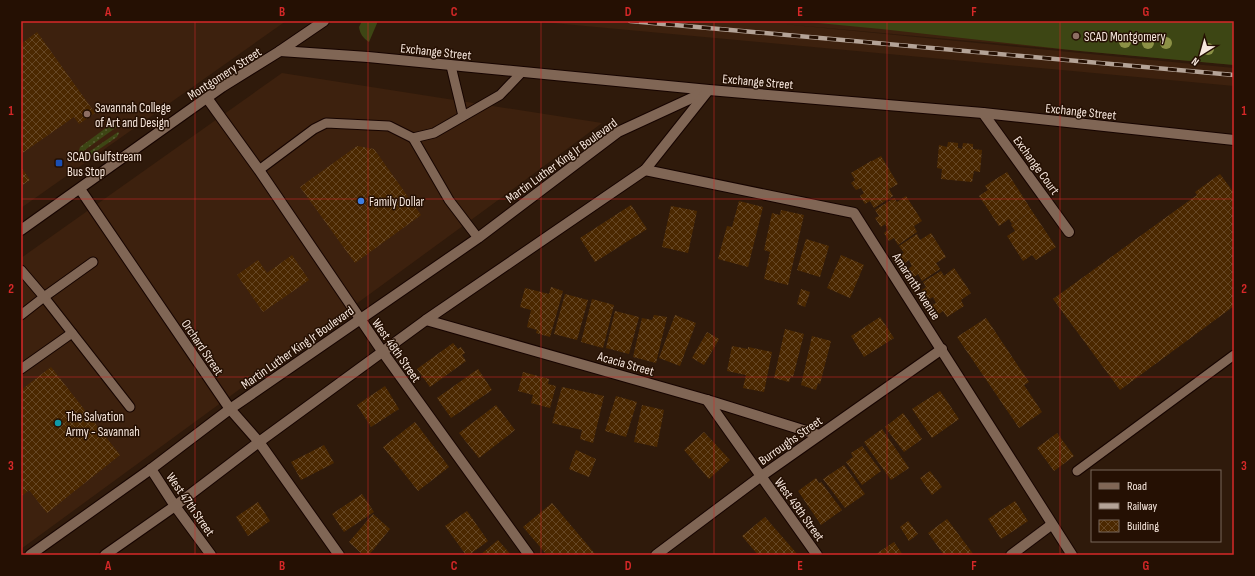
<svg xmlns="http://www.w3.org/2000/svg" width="1255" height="576" font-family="'Sofia Sans Condensed',sans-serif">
	<defs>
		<pattern id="park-dots" width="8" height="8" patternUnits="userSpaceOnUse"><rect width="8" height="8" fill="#3d4614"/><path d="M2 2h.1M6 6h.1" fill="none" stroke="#5a6136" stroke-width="1.8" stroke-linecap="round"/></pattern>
		<pattern id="building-cross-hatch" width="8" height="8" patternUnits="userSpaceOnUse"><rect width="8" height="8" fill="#4b2800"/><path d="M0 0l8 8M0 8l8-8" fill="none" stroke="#664725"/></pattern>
	</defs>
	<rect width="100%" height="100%" fill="#2f1a0b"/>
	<g fill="#3d210e">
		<path d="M21 21H286L21 208Z"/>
		<path d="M531 21H1234V65L783 24 1234 68V86Z"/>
		<path d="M282 73 602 123 486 209 21 549V258Z"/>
	</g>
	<g fill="#3d4614">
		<path d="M362 21H378L369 42C363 38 360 34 359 27Z"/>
		<path d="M797 21H1234V65L1080 51 881 29Z"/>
	</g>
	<g fill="url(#park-dots)">
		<path d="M110 125H116L118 126 78 155 80 147Z"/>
		<path d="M118 132 119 133 117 137 82 161 80 160 83 156Z"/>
	</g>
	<g fill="url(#building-cross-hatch)">
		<path d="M37 32 95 113 79 124 74 117 21 154V44Z"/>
		<path d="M948 142 958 143V148L962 149 963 143 973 144V149L982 150 980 172 974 171 972 182 941 179 942 169 937 168 939 145 947 147Z"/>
		<path d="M357 146 374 149 421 215 355 263 300 187Z"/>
		<path d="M881 156 898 184 889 189 893 196 874 208 870 201 865 204 860 196 864 193 861 188 856 190 851 183 855 180 851 173 871 161H872Z"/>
		<path d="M21 167 30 180 21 186Z"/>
		<path d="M1007 172 1032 211 1012 224 1009 219 999 226 979 196 988 190 985 186Z"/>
		<path d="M1220 174 1234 193V306L1120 390 1053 299 1197 195 1195 192Z"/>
		<path d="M906 196 922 221 914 226 917 232 898 245 894 238 889 241 884 233 888 230 885 224 881 227 875 218 879 216 875 210 894 198 897 202Z"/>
		<path d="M739 201 763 207 748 267 718 259 727 226 732 227Z"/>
		<path d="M631 205 647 229 595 262 580 238Z"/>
		<path d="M671 206 697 211 688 253 662 247Z"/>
		<path d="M781 210 804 215 788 285 764 279 770 252 764 250 772 213 780 215Z"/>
		<path d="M1032 211 1056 247 1036 260 1032 255 1023 261 1007 236 1015 231 1011 225Z"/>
		<path d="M931 233 946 257 936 263 940 269 922 281 918 274 914 277 908 269 912 266 909 260 905 263 900 255 904 253 899 246 917 234 920 240Z"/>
		<path d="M806 239 829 246 820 277 797 270Z"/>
		<path d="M292 255 309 280 263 312 237 275 258 260 267 273Z"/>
		<path d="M841 255 864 265 850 298 827 288Z"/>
		<path d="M954 268 971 293 961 300 964 306 947 317 943 311 939 314 932 305 936 303 933 297 929 299 922 290 926 287 923 282 941 271 944 276Z"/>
		<path d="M551 287 563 291 550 337 536 333 537 330 527 327 531 310 520 307 525 288 549 294Z"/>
		<path d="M801 289 810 292 805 307 797 304Z"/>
		<path d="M565 294 588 300 577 340 554 334Z"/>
		<path d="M592 299 614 305 603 348 581 342Z"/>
		<path d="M615 311 639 317 629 354 606 348Z"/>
		<path d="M654 315 667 317 656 363 633 357 642 318 652 320Z"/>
		<path d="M675 315 696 323 680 366 659 358Z"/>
		<path d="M880 317 894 338 864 357 851 336Z"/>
		<path d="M986 318 1029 382 1024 385 1042 412 1019 428 957 337Z"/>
		<path d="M785 329 804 334 793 377 791 376 789 382 774 378Z"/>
		<path d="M707 332 719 339 704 365 692 358Z"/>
		<path d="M812 336 831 341 820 384 818 383 816 390 801 385Z"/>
		<path d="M453 343 458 349 461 347 465 353 462 355 466 361 430 387 417 369Z"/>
		<path d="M732 346 748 349V347L772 352 764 392 743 388 746 375 727 371Z"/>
		<path d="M51 367 120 455 47 513 29 490 21 497V390Z"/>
		<path d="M478 369 492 390 451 418 437 398Z"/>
		<path d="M523 372 549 379 548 384 556 386 550 408 531 403 533 395 518 391Z"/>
		<path d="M385 386 399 409 371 427 357 405Z"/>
		<path d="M562 387 604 396 593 443 580 439 582 430 552 423Z"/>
		<path d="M940 391 959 419 932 438 912 409Z"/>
		<path d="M616 396 637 402 626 437 605 431Z"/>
		<path d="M496 405 515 430 479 458 459 433Z"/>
		<path d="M642 405 664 410 657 447 634 442Z"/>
		<path d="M903 413 922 439 904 452 885 427Z"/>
		<path d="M415 422 449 467 418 491 383 447Z"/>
		<path d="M882 429 909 468 891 480 864 442Z"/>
		<path d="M704 432 730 460 709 479 684 450Z"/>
		<path d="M1057 433 1074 456 1054 471 1037 448Z"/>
		<path d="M324 445 334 463 301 480 291 462Z"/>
		<path d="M862 446 881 471 862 485 846 462 853 457 851 453Z"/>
		<path d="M576 450 596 459 589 477 569 469Z"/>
		<path d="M844 465 865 494 845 508 823 479Z"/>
		<path d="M930 471 942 487 932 495 920 478Z"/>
		<path d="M816 478 819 483 821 482 842 510 821 525 798 491Z"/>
		<path d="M362 494 374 512 344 532 332 514Z"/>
		<path d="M1015 501 1028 521 1001 539 988 519Z"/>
		<path d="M258 502 270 521 248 536 236 517Z"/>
		<path d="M552 503 596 555H547L523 527Z"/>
		<path d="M467 511 488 541 469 555H466L445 526Z"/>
		<path d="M373 514 390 529 369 555H363L349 542Z"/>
		<path d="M765 517 798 555H758L742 536Z"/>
		<path d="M947 519 974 555H944L928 533Z"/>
		<path d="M908 521 918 534 909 541 900 527Z"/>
		<path d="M498 540 511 555H480Z"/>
		<path d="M894 542 903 555H877L876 554Z"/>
	</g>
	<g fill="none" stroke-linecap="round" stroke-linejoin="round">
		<defs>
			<g id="lane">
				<path d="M451 66 463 116"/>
				<path d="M413 138 449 200 478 238"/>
				<path d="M259 170 314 129 326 123 389 126 413 138 434 133 500 95 522 72"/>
				<path d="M93 262 44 297 130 407"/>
				<path d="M21 270 44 297 21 315"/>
				<path d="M21 369 72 333"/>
				<path d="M1077 471 1234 355"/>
			</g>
			<g id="street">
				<path d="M207 98 259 170 382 351 529 555"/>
				<path d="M983 113 1069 232"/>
				<path d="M645 170 854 213 1072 555"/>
				<path d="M80 189 230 409 259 442 339 555"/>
				<path d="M426 320 707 400 819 435"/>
				<path d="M707 400 817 555"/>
				<path d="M151 469 175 506 211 555"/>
				<path d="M656 555 760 477 942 349"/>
				<path d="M1011 555 1051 525"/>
			</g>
			<g id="secondary">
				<path d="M280 51 368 57 709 90 983 113 1234 140"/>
				<path d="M21 230 222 87 280 51 324 21"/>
				<path d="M30 555 151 469 230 409 478 238 618 132 707 91"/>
				<path d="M105 555 175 506 259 442 426 320 645 170 707 92"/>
			</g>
		</defs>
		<use href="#lane" stroke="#160400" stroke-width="11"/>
		<use href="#street" stroke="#160400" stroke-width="12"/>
		<use href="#secondary" stroke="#160400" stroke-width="12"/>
		<use href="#lane" stroke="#806655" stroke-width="9"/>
		<use href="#street" stroke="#806655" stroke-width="10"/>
		<use href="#secondary" stroke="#806655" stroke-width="10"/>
		<defs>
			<path id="rail" d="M630 21 1234 75"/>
		</defs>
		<use href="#rail" stroke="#b4a397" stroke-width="4.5"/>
		<use href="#rail" stroke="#251003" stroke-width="3" stroke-dasharray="9" stroke-linecap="butt"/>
	</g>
	<g fill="#8c9146">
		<circle cx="1125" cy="42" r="6"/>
		<circle cx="1148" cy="43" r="6"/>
		<circle cx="1166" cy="43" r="6"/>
		<circle cx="1208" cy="49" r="6"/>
	</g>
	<path fill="none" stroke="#d62828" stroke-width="1" stroke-opacity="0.55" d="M195 21V555M368 21V555M541 21V555M714 21V555M887 21V555M1060 21V555M21 199H1234M21 377H1234"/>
	<g fill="#8d6e63" stroke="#251003" stroke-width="1.5">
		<circle cx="1076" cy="36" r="4"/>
		<circle cx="87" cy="114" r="4"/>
	</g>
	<rect fill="#1a4fb4" stroke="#251003" stroke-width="1.5" x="55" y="159" width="8" height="8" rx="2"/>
	<circle fill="#3f7fe0" stroke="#251003" stroke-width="1.5" cx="361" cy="201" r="4"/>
	<circle fill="#0f9aa8" stroke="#251003" stroke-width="1.5" cx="58" cy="423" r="4"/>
	<g text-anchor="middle" stroke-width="3" stroke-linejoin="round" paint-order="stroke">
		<g font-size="13" fill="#f7e7dd" stroke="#251003" text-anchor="start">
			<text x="1084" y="41">SCAD Montgomery</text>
			<text x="95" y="112">Savannah College<tspan x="95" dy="15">of Art and Design</tspan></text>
			<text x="67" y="161">SCAD Gulfstream<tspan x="67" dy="15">Bus Stop</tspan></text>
			<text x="369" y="206">Family Dollar</text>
			<text x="66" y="421">The Salvation<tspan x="66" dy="15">Army - Savannah</tspan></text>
		</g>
		<g font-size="13" fill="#f7e7dd" stroke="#251003">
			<text transform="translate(436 51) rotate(6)" y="5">Exchange Street</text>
			<text transform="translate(224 73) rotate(-33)" y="5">Montgomery Street</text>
			<text transform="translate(758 81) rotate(5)" y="5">Exchange Street</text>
			<text transform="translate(1081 111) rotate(6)" y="5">Exchange Street</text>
			<text transform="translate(561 160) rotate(-36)" y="5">Martin Luther King Jr Boulevard</text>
			<text transform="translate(1037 165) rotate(54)" y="5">Exchange Court</text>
			<text transform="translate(917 286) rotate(57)" y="5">Amaranth Avenue</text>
			<text transform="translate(203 347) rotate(56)" y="5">Orchard Street</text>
			<text transform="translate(297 347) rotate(-35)" y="5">Martin Luther King Jr Boulevard</text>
			<text transform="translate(397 350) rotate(55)" y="5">West 48th Street</text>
			<text transform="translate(626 363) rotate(16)" y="5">Acacia Street</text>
			<text transform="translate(790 440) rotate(-35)" y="5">Burroughs Street</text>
			<text transform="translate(191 504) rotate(55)" y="5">West 47th Street</text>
			<text transform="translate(800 509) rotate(54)" y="5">West 49th Street</text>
		</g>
	</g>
	<rect width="1255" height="576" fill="none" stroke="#251003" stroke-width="44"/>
	<rect x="1091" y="470" width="130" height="72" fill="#251003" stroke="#79665a"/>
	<rect x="1099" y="483" width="20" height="6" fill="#806655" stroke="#79665a"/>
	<text x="1127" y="490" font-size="12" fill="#f7e7dd">Road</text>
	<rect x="1099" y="503" width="20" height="6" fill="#b4a397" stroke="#79665a"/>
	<text x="1127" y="510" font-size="12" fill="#f7e7dd">Railway</text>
	<rect x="1099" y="520" width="20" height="12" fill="url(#building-cross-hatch)" stroke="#79665a"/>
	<text x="1127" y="530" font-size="12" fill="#f7e7dd">Building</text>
	<g transform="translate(1201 54) rotate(217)" stroke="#251003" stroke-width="3" paint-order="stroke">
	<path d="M0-3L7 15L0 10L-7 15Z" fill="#f7e7dd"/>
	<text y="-6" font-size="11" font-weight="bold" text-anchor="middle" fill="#f7e7dd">N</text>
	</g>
	<rect x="22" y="22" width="1211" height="532" fill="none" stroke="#d62828" stroke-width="1.5"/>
	<g font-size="13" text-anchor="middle" font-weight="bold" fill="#d62828">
		<text x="108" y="16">A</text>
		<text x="282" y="16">B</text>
		<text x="454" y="16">C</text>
		<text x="628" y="16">D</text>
		<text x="800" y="16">E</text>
		<text x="974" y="16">F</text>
		<text x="1146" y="16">G</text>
		<text x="11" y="115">1</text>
		<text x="1244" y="115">1</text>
		<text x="11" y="293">2</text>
		<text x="1244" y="293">2</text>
		<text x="11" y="470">3</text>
		<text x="1244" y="470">3</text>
		<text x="108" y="570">A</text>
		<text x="282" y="570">B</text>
		<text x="454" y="570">C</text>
		<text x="628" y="570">D</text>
		<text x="800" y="570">E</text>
		<text x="974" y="570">F</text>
		<text x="1146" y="570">G</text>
	</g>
</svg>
